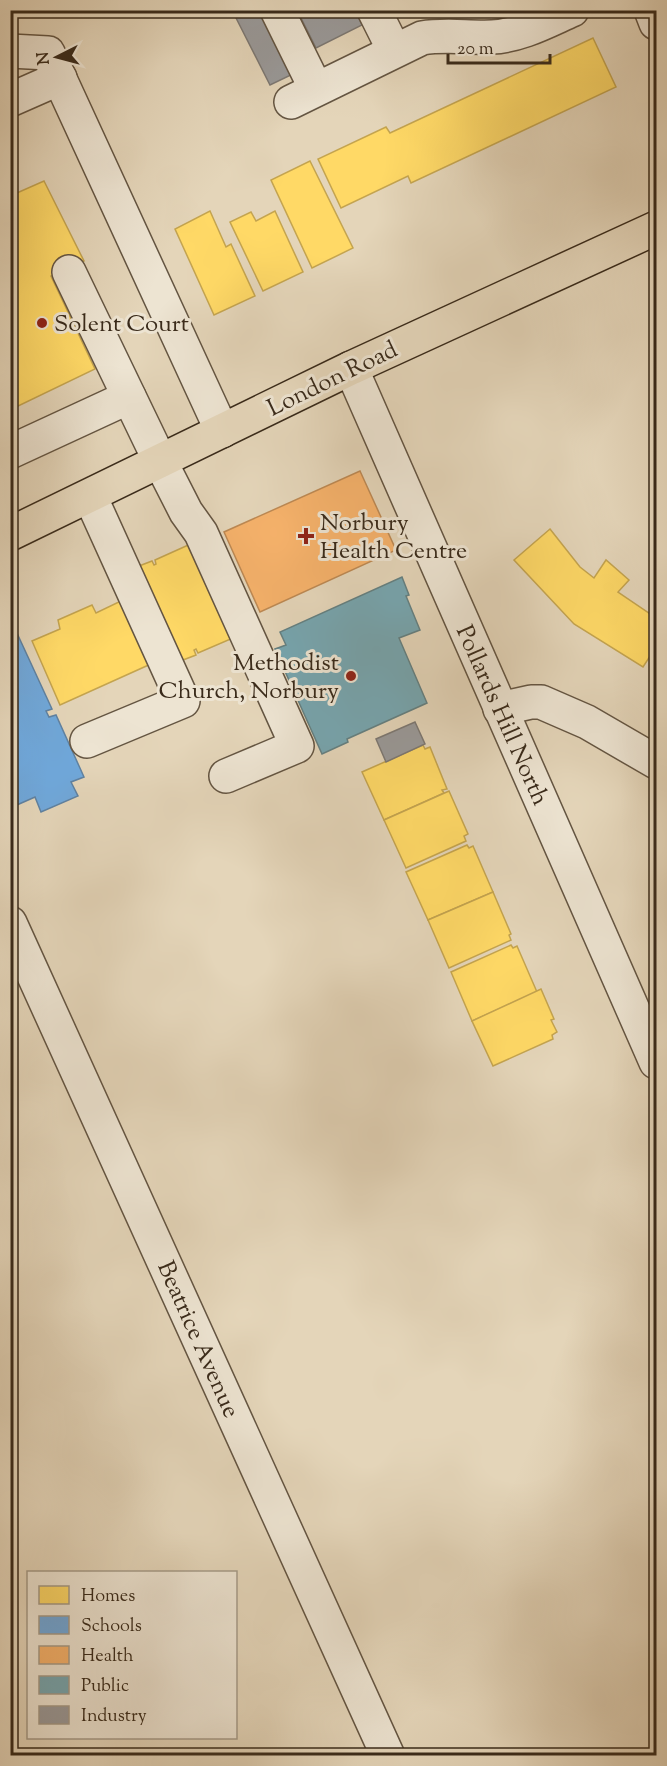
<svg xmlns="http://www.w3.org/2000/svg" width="667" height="1766" font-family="'Sorts Mill Goudy',serif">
	<rect width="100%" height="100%" fill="#e4d5b9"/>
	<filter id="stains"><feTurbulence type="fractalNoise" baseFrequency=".00333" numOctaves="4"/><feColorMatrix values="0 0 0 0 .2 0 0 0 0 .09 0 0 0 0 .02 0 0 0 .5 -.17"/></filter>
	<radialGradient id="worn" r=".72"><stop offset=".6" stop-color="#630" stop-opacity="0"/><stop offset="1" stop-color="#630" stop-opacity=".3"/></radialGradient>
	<g fill="#ffd966" stroke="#c4a44f" stroke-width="1.5">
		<path d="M593 38 616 87 411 183 408 176 341 208 318 159 386 127 390 133Z"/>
		<path d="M310 161 353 248 312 268 271 180Z"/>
		<path d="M44 181 84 261 51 276 95 369 14 408 10 401V196Z"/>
		<path d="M210 211 226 247 231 244 255 296 214 315 175 229Z"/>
		<path d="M275 211 303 272 263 291 230 222 251 212 256 221Z"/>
		<path d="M550 529 580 567 594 578 606 560 629 580 618 592 656 618V647L643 667 574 624 514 560Z"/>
		<path d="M195 542 254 629 198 653 196 649 194 650 196 655 183 660 181 657 178 658 139 566 152 561 154 565 156 564 155 560Z"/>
		<path d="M125 599 153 663 60 705 32 641 60 629 58 620 92 605 96 613Z"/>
		<path d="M423 745 425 749 430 747 447 789 442 790 444 793 384 820 362 772Z"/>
		<path d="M449 791 468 834 464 836 466 841 406 868 384 820Z"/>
		<path d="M467 845 469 848 473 846 493 892 428 920 406 872Z"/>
		<path d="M493 892 511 934 509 935 511 940 449 968 428 920Z"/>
		<path d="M511 945 513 948 517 946 537 992 472 1021 451 972Z"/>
		<path d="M541 989 554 1019 551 1020 557 1032 552 1035 553 1039 493 1066 472 1021Z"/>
	</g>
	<path fill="#6fa8dc" stroke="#5f82a2" stroke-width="1.5" d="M10 618 52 709 46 711 49 717 56 715 84 777 71 782 78 796 41 812 35 797 10 808Z"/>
	<path fill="#f6b26b" stroke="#bd8953" stroke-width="1.5" d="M360 471 396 550 260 612 224 532Z"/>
	<path fill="#76a5af" stroke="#648082" stroke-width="1.5" d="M402 577 409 595 406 596 420 630 399 638 427 703 347 739 348 742 322 754 275 649 286 645 280 632Z"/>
	<g fill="#999" stroke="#7c7873" stroke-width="1.5">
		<path d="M232 10H261L293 74 270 85Z"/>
		<path d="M297 10H355L362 25 316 48Z"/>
		<path d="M415 722 425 744 386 762 376 739Z"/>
	</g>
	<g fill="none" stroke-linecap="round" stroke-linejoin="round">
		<defs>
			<g id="minor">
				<path d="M277 10 316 89"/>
				<path d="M374 10 394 50"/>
				<path d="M651 10 656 23"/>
				<path d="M10 51 48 53 222 431"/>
				<path d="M10 100 60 78"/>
				<path d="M291 102 422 38C446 34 468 38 492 37 520 36 547 21 572 10"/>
				<path d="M69 272 160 461 186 512 201 533 297 746 226 776"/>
				<path d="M351 368 656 1062"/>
				<path d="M10 452 129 397"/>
				<path d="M500 709 531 702H541L587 722 656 762"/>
				<path d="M87 741 183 701 90 496"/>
				<path d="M10 923 388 1756"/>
			</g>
			<path id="highway" d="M10 534 351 368 656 228"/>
		</defs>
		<use href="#minor" stroke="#645542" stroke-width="36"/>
		<use href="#highway" stroke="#392a1a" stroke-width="36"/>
		<use href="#minor" stroke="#ede4d2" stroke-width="33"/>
		<use href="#highway" stroke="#e4d5b9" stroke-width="33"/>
	</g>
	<g fill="#8f2418" stroke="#ede4d2" stroke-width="2">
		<circle cx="42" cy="323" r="6"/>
		<path d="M303 527h6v6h6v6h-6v6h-6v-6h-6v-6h6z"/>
		<circle cx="351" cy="676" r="6"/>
	</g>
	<g text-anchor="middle" stroke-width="6" stroke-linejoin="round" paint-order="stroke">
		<g font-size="24" fill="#392a1a" stroke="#ede4d2" text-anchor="start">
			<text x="54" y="331">Solent Court</text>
			<text x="320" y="530">Norbury<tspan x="320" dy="28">Health Centre</tspan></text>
			<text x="339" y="670" text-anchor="end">Methodist<tspan x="339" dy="28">Church, Norbury</tspan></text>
		</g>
		<g font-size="24" fill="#392a1a" stroke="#ede4d2">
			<text transform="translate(332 378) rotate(-26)" y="8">London Road</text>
			<text transform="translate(503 715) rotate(66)" y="8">Pollards Hill North</text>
			<text transform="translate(199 1339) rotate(66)" y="8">Beatrice Avenue</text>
		</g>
	</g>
	<rect width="667" height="1766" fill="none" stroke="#e4d5b9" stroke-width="36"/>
	<rect x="12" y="12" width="643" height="1742" fill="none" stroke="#392a1a" stroke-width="3"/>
	<rect x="18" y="18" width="631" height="1730" fill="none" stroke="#392a1a" stroke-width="1.5"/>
	<rect x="27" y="1571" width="210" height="168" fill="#ede4d2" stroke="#a59a88" stroke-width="1.5"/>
	<rect x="39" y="1586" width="30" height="18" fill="#ffd966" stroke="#a59a88" stroke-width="1.5"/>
	<text x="81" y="1601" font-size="18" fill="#392a1a">Homes</text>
	<rect x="39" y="1616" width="30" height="18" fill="#6fa8dc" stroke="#a59a88" stroke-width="1.5"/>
	<text x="81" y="1631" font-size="18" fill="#392a1a">Schools</text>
	<rect x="39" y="1646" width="30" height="18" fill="#f6b26b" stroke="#a59a88" stroke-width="1.5"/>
	<text x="81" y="1661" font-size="18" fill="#392a1a">Health</text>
	<rect x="39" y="1676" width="30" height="18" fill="#76a5af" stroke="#a59a88" stroke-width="1.5"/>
	<text x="81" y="1691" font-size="18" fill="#392a1a">Public</text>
	<rect x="39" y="1706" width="30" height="18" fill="#999999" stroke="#a59a88" stroke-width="1.5"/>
	<text x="81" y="1721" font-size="18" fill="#392a1a">Industry</text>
	<g transform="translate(57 57) rotate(264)" stroke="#ede4d2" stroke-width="4.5" paint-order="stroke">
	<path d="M0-4.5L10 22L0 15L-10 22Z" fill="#392a1a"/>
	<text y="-9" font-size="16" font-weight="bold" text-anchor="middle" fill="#392a1a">N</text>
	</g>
	<path d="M448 54v9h102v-9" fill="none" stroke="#392a1a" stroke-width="3"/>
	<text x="457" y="54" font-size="18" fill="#392a1a" stroke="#ede4d2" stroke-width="4.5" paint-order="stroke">20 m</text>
	<rect width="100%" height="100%" filter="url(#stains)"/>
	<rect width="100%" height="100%" fill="url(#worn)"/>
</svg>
